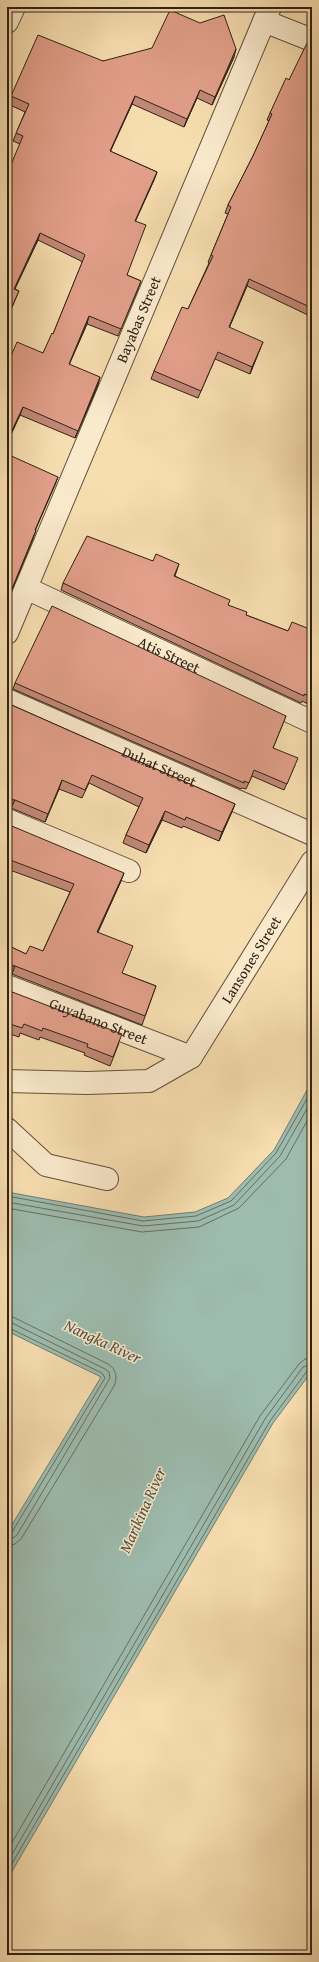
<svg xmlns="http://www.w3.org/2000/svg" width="319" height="1962" font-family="'Gentium Book Plus',serif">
	<rect width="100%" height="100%" fill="#f7deb0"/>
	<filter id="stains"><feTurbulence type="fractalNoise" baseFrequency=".005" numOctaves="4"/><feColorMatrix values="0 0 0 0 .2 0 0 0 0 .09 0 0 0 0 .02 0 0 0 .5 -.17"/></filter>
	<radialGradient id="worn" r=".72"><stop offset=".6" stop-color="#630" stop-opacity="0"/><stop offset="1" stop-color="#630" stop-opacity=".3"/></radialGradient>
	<path fill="#9dbcaf" stroke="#717e72" d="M312 1081V1371L273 1423 7 1880V1533L101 1377 7 1331V1192L144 1217 195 1212 228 1198 274 1150Z"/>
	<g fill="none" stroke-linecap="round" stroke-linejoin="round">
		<g stroke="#666e62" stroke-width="1">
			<path d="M7 1196 143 1221 196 1216 231 1201 276 1153 312 1090"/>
			<path d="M7 1202 143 1226 198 1221 234 1205 280 1156 312 1100"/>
			<path d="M7 1208 142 1232 199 1227 239 1208 286 1159 312 1112"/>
			<path d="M7 1316 15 1318 108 1364C116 1369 118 1377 114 1386L21 1539 15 1544 7 1546"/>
			<path d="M7 1322 12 1323 105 1369 109 1372 110 1378 17 1535 13 1538 7 1540"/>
			<path d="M7 1327 102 1373 105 1378 12 1532 7 1534"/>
			<path d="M7 1851 260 1416 299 1364 305 1359 312 1358"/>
			<path d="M7 1863 265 1419 303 1367 312 1364"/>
			<path d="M7 1872 270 1421 307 1371 312 1369"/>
		</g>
		<defs>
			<g id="minor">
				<path d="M264 21 312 40"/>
				<path d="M7 22 14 7"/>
				<path id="s1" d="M26 588 312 722"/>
				<path id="s2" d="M7 633 270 7"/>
				<path id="s3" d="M7 700 312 834"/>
				<path d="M7 820 129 871"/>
				<path id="s4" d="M7 986 191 1057"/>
				<path id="s5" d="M7 1081 87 1083 149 1081 191 1057 312 862"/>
				<path d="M7 1129 46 1165 107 1179"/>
			</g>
		</defs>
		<use href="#minor" stroke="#62503c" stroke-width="24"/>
		<use href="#minor" stroke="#faeacc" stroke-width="22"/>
	</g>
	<g fill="#c28977" stroke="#302116">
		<path d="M312 7V18L308 16Z"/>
		<path d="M312 44V317L247 286 229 328 260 349 250 374 215 359 198 398 151 379 154 371 188 309 209 263 208 262 211 255 228 214 225 213 228 205 253 156 269 121 267 120 270 113 289 80Z"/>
		<path d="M234 57 212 105 197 98 184 127 132 104 110 151 157 172 154 180 135 221 127 275 141 281 138 289 118 336 87 324 69 364 98 385 75 438 20 415 7 443V365L43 353 53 334 82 263 81 261 38 240 15 289 19 291 7 319 20 144 13 141 25 112 8 104 11 96 103 61Z"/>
		<path d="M312 324V340L307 337Z"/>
		<path d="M153 561 179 564 175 576 246 615 288 631 312 630V706L302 701 301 703 61 590 63 583Z"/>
		<path d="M15 683 286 716 273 748 295 765 284 790 252 776 246 789 242 788 241 789 13 689Z"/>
		<path d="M7 703 235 804 219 841 183 826 182 828 162 820 146 853 123 843 126 835 139 807 89 783 82 798 59 789 45 822 11 808Z"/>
		<path d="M7 824 121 881 98 932 122 973 156 986 142 1025 12 974H7V945L26 954 43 951 70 892 7 869Z"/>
		<path d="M7 990 119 1043 110 1066 84 1055 85 1053 40 1037 39 1040 20 1033 19 1037 7 1033Z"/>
	</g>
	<g fill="#9e6f61" stroke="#302116">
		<path d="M236 49 234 57 212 105 215 97Z"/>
		<path d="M200 90 197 98 184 127 187 119Z"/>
		<path d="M135 96 132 104 107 159 110 151Z"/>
		<path d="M157 172 154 180 132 229 135 221Z"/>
		<path d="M40 233 38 240 11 296 14 289Z"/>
		<path d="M249 279 247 286 226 335 229 327Z"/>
		<path d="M89 316 87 324 66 372 69 364Z"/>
		<path d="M263 342 260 349 250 374 252 367Z"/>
		<path d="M100 377 98 385 75 438 78 431Z"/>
		<path d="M23 407 20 415 7 443V441Z"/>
		<path d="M58 477 55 485 32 538 35 530Z"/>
		<path d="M36 530 33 539 7 602V601Z"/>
		<path d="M62 780 59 789 45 822 48 814Z"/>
		<path d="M9 799 15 800 11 808H7V800Z"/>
		<path d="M235 804 232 812 219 841 222 832Z"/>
		<path d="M165 811 162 820 146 853 149 845Z"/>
		<path d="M124 873 121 881 94 941 97 932Z"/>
		<path d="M9 965 15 966 12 974H7V966Z"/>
	</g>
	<g fill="#e29f8a" stroke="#302116">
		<path d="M170 10 200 23 224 15 236 49 215 97 200 90 187 119 135 96 110 151 157 172 135 221 146 225 127 275 141 281 121 329 89 316 69 364 100 377 78 431 23 407 7 441V365L17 342 43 353 52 333 53 334 85 255 84 254 40 233 14 289 19 291 7 317V174L23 136 16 133 29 104 11 96 38 35 103 61 152 48Z"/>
		<path d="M307 43 312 44V308L249 279 229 327 263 342 252 367 218 352 201 391 154 371 182 307 188 309 213 256 211 255 231 207 228 205 253 156 272 114 270 113 286 78 289 80Z"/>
		<path d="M312 324V331L309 330Z"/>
		<path d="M7 454 58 477 35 530H36L7 601Z"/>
		<path d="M87 536 153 561 156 554 179 564 174 576 230 600 228 605 247 612 246 615 288 631 292 622 312 630V697L304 694V696L63 583Z"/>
		<path d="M52 606 286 716 273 748 298 758 287 784 254 770 249 783 244 781V783L15 683Z"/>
		<path d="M7 703 235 804 222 832 186 817 185 820 165 811 149 845 126 835 143 798 92 775 85 790 62 780 48 814 15 800 9 799 7 800Z"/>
		<path d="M7 824 124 873 97 932 133 946 122 973 156 986 145 1016 15 966 9 965 7 966V945L26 954 30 946 43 951 74 884 10 860 7 869Z"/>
		<path d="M7 990 122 1034 113 1057 87 1047 88 1044 43 1028 42 1031 24 1024 22 1028 7 1023Z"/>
	</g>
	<g text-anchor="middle" stroke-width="3" stroke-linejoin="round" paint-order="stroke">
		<g font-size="15" fill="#302116" stroke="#faeacc">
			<text dy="5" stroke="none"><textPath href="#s2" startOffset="340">Bayabas Street</textPath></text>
			<text dy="5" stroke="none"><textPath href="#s1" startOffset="158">Atis Street</textPath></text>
			<text dy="5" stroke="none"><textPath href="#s3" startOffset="166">Duhat Street</textPath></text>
			<text dy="5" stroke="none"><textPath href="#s5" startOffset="305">Lansones Street</textPath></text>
			<text dy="5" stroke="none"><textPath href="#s4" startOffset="98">Guyabano Street</textPath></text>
		</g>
		<g font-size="16" font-style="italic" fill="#515044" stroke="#faeacc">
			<text transform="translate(103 1341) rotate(25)" y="6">Nangka River</text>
			<text transform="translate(142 1510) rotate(-66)" y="6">Marikina River</text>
		</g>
	</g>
	<rect width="319" height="1962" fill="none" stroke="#f7deb0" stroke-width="24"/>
	<rect x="8" y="8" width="303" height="1946" fill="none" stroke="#302116" stroke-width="2"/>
	<rect x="12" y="12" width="295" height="1938" fill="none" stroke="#302116"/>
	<rect width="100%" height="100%" filter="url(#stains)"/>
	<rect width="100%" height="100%" fill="url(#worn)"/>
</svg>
